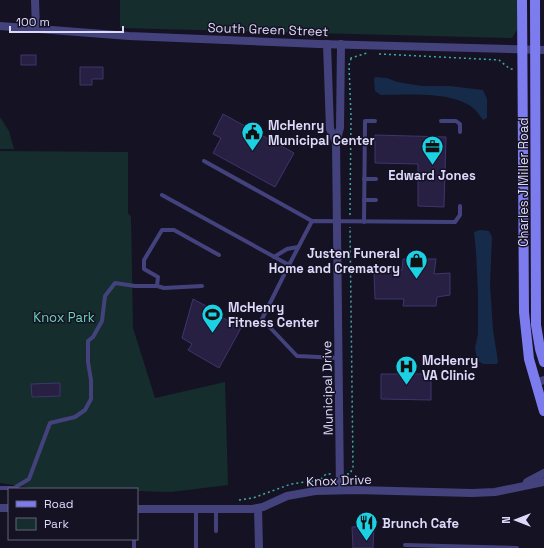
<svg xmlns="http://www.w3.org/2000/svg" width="544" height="548" font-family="'Space Grotesk',sans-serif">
	<rect width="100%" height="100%" fill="#151224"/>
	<g fill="#152d2c">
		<path d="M120 0H517V30L512 38 120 28Z"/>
		<path d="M0 117 9 131 14 149H0Z"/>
		<path d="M0 151 128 152V213L131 217 133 328 155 398 225 382 228 485 171 492 137 491V489H39L0 483Z"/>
	</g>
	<g fill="#162b49">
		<path d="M375 77 387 78 397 82 422 86H450L483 90 487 99V118L483 120C480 116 477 111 473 108 452 91 407 95 381 95L375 91 374 80Z"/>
		<path d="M480 230 489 231 492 237 490 285 493 330 498 361 497 364H483L477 360 475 348 478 334V293L476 251 474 232Z"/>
	</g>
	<g fill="#272043" stroke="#3f356c">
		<rect x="21" y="55" width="15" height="10"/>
		<path d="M80 67H103V79H92V85H80Z"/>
		<path d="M223 114 294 153 275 187 213 153 221 138 213 134Z"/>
		<path d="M375 135 446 137 444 207 418 206V164L375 163Z"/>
		<path d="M403 259H436L434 274 450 273V295L437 297 436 306H403L404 299H375L374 271 402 270Z"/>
		<path d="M193 299 219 313 218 315 241 328 219 368 188 350 192 344 182 338Z"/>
		<path d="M381 374H431V400L381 399Z"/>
		<path d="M60 383V396L32 397 31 384Z"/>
		<path d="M374 526 373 548H353L352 527Z"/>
	</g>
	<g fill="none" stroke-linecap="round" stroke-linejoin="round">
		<g stroke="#3eaaa2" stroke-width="1.5" stroke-dasharray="2 3" stroke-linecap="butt">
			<path d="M379 54 499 60 510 69H514"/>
			<path d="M351 59V58L367 53"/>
			<path d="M350 215 351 117 349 65 351 59"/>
			<path d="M347 474H350L353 467 350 227"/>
			<path d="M239 500 253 498 291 484 320 480 326 474H332"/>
		</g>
		<g stroke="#44427d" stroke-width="4">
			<path d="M441 121H456L460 124V132"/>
			<path d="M204 161 312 221"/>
			<path d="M364 179H376"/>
			<path d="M162 195 289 265 312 221 455 222 460 215V206"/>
			<path d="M364 200H376"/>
			<path d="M364 222 365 121H375"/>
			<path d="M274 257 287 249 298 247"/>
			<path d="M289 265 262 319 297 356 339 358"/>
			<path d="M202 286 164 288 157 286 158 277 144 269V260L162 230H174L219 255"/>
			<path d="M0 488H14L29 479 50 423 75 417 85 410 91 399V380L88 362V341L93 337 102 321 105 296 115 283 135 286H157"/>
			<path d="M216 531V510"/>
			<path d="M405 545 517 548"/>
			<path d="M134 548V539"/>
			<path d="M196 548V509"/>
		</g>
		<g stroke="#44427d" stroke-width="8">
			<path d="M35 0 36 28"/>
			<path d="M0 26 129 36 319 44 544 50"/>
			<path d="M327 44 330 129 336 142"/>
			<path d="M535 383 544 380"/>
			<path d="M527 482 544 473"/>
			<path d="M340 490 336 142 340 128 341 44"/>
			<path d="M0 508H9"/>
			<path d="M258 508 259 548"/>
			<path d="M137 509H252L263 507 287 496 315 491 356 490 472 493 495 492 544 482"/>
		</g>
		<g stroke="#7d7cef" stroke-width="10">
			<path d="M522 0 524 312 529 359 544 411"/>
			<path d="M535 0 536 325 540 349 544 362"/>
		</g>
	</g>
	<defs>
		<symbol id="civic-pin" viewBox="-11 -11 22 30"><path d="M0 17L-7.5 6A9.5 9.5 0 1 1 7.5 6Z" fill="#1cd1e4" stroke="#151224"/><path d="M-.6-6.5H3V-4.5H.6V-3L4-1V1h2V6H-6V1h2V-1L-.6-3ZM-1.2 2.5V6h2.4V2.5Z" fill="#111"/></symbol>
		<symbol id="office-pin" viewBox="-11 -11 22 30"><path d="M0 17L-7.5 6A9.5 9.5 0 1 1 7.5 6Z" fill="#1cd1e4" stroke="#151224"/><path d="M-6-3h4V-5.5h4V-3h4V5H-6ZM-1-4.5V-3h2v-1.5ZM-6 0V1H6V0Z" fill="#111"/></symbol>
		<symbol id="shop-pin" viewBox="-11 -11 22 30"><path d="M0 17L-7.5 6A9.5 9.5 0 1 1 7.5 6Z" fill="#1cd1e4" stroke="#151224"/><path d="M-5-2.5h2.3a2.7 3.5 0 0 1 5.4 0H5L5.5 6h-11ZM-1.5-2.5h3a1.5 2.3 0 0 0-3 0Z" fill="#111"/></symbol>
		<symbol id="stadium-pin" viewBox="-11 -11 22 30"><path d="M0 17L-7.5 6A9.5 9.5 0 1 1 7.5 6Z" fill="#1cd1e4" stroke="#151224"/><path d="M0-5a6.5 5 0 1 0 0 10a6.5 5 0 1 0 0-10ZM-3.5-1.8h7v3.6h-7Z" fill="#111"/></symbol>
		<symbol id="hospital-pin" viewBox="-11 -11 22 30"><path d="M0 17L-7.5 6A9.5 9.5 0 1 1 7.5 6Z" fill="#1cd1e4" stroke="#151224"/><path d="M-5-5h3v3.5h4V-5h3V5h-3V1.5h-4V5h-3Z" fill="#111"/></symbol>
		<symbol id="restaurant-pin" viewBox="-11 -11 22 30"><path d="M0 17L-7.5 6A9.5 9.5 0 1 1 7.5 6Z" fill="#1cd1e4" stroke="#151224"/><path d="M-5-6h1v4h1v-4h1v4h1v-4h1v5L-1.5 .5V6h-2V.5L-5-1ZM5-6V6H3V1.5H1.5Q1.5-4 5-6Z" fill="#111"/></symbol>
	</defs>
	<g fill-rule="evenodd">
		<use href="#civic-pin" x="240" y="120" width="25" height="34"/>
		<use href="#office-pin" x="420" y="134" width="25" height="34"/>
		<use href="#shop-pin" x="404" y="248" width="25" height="34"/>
		<use href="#stadium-pin" x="200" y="302" width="25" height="34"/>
		<use href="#hospital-pin" x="394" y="354" width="25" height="34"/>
		<use href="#restaurant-pin" x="354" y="510" width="25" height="34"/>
	</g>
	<g text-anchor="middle" stroke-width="3" stroke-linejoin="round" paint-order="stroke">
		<g font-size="13" fill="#ddd9fa" stroke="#151224">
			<text transform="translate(268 29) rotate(2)" y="5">South Green Street</text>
			<text transform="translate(523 182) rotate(-90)" y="5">Charles J Miller Road</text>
			<text transform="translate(327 388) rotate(-91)" y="5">Municipal Drive</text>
			<text transform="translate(339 480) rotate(-2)" y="5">Knox Drive</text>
		</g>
		<g font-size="13" font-weight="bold" fill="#ddd9fa" stroke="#151224" text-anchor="start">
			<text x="268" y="130">McHenry<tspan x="268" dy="15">Municipal Center</tspan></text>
			<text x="432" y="180" text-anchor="middle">Edward Jones</text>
			<text x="400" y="258" text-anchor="end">Justen Funeral<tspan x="400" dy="15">Home and Crematory</tspan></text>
			<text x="228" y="312">McHenry<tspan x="228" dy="15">Fitness Center</tspan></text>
			<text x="422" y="365">McHenry<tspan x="422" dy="15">VA Clinic</tspan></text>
			<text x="382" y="528">Brunch Cafe</text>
		</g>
		<g font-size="13" fill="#6dd2b8" stroke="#151224">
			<text x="64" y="322">Knox Park</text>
		</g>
	</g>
	<rect x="8" y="488" width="130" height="52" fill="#151224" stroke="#65627a"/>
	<rect x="16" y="501" width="20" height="6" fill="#7d7cef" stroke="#65627a"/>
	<text x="44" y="508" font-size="12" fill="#ddd9fa">Road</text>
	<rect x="16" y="518" width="20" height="12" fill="#152d2c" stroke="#65627a"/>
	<text x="44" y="528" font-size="12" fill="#ddd9fa">Park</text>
	<g transform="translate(516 520) rotate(270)" stroke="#151224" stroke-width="3" paint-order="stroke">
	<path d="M0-3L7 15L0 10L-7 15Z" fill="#ddd9fa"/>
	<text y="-6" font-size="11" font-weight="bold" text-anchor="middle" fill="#ddd9fa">N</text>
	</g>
	<path d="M10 26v6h113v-6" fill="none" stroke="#ddd9fa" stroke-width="2"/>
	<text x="16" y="26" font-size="12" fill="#ddd9fa" stroke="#151224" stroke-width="3" paint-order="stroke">100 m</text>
</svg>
